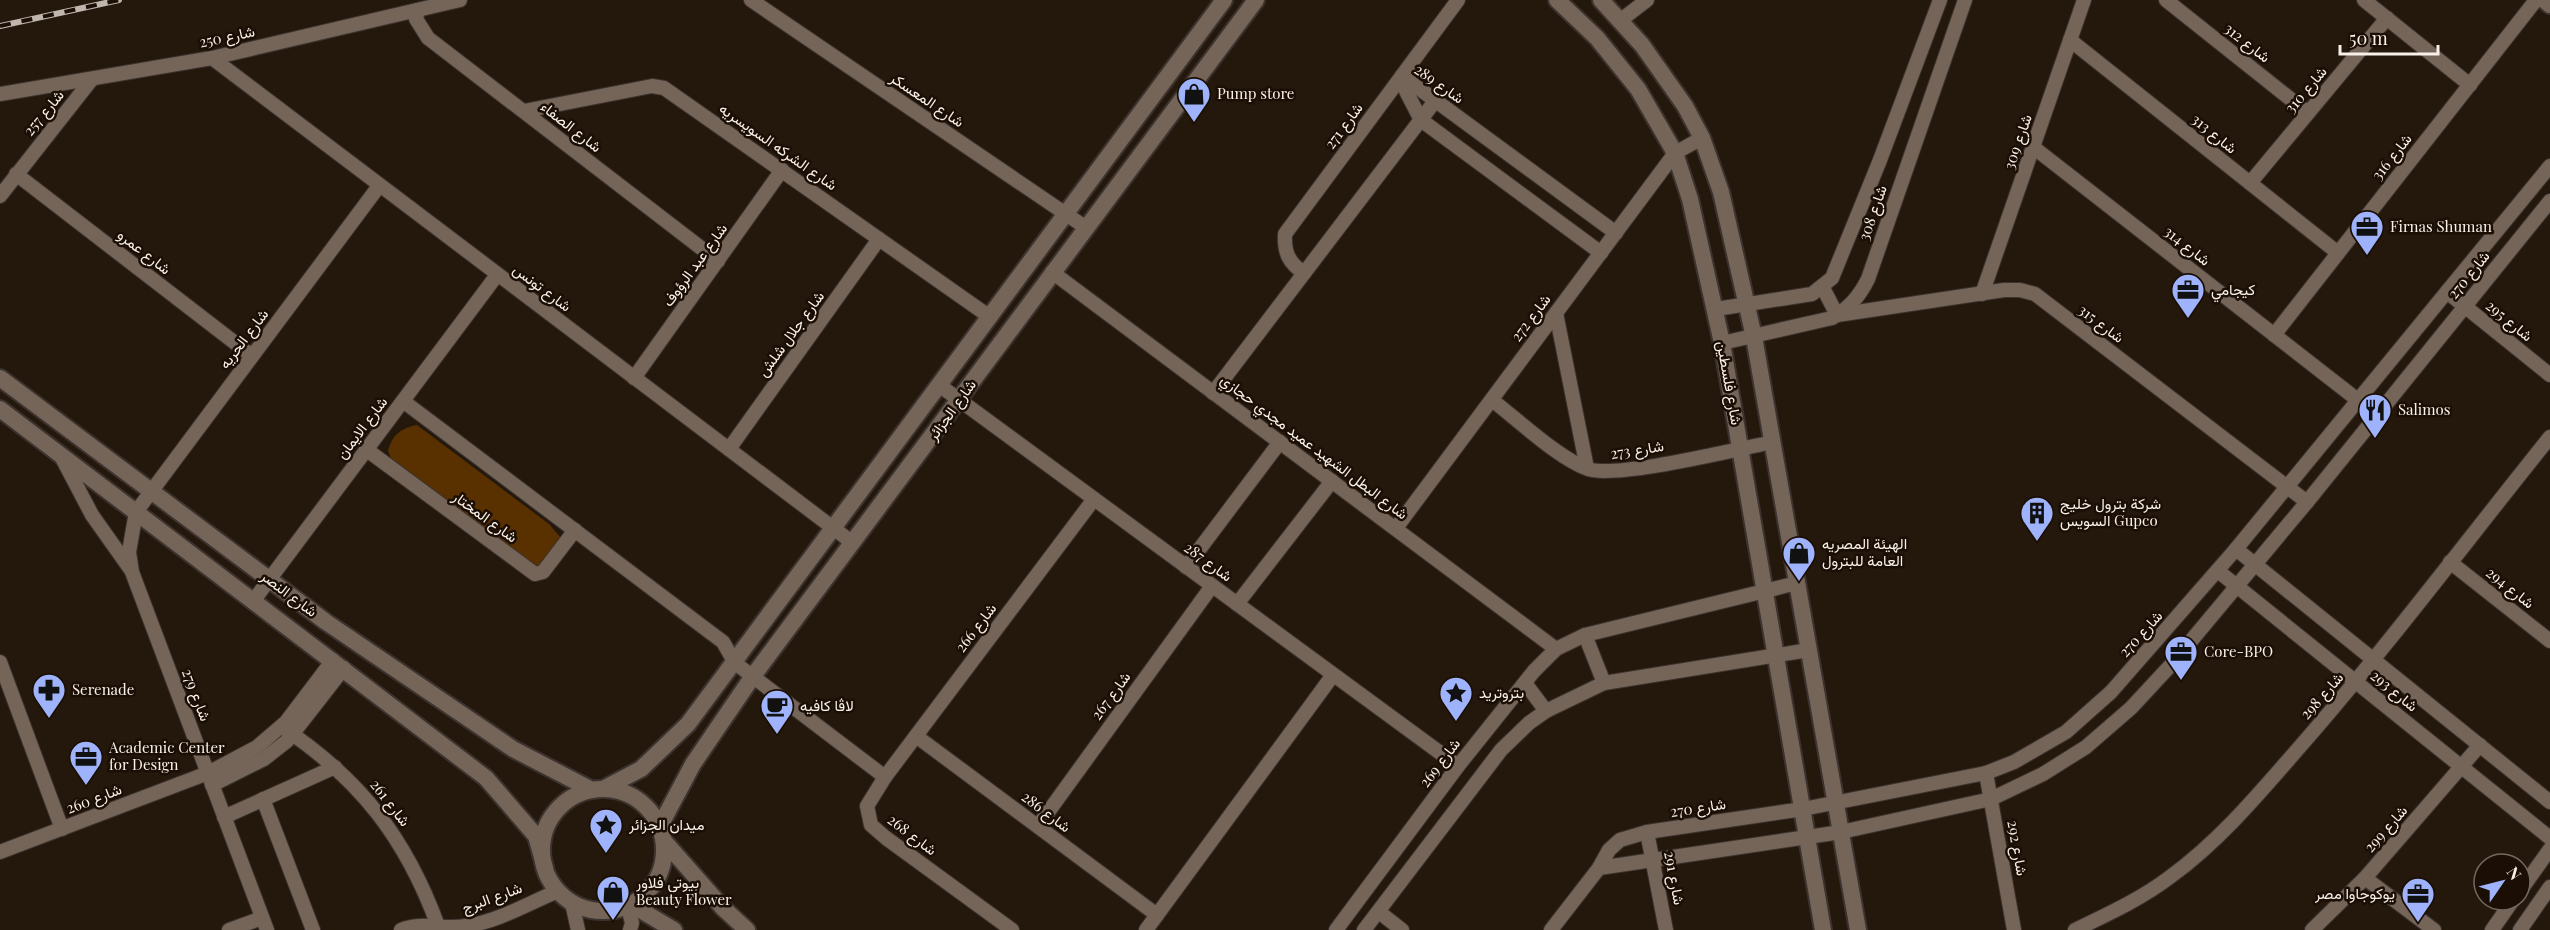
<svg xmlns="http://www.w3.org/2000/svg" width="2550" height="930" font-family="'Playfair Display',Vazirmatn,serif">
	<rect width="100%" height="100%" fill="#24180d"/>
	<path fill="#593000" d="M417 425 549 524 561 538 539 570 393 463 388 451C392 435 401 428 417 425Z"/>
	<g fill="none" stroke-linecap="round" stroke-linejoin="round">
		<defs>
			<g id="minor">
				<path d="M751 0 1085 227"/>
				<path d="M2166 0 2308 113"/>
				<path d="M2364 0 2470 85"/>
				<path d="M418 10 416 19 428 38 718 261"/>
				<path d="M1621 20 1647 0"/>
				<path d="M2070 40 2338 253"/>
				<path d="M212 58 853 543"/>
				<path d="M1402 76 1406 91 1421 120 1601 253"/>
				<path d="M1402 76 1616 233"/>
				<path d="M0 94 212 58 460 0"/>
				<path d="M524 111 652 86 664 88 990 317"/>
				<path d="M2033 147 2377 415"/>
				<path d="M16 174 252 356"/>
				<path d="M2250 183 2387 18"/>
				<path d="M0 196 92 79"/>
				<path d="M1052 272 1556 649"/>
				<path d="M1304 273C1289 263 1284 253 1285 234L1458 0"/>
				<path d="M1823 288 1837 315 2004 290H2020L2035 294 2307 502"/>
				<path d="M2447 292 2550 375"/>
				<path d="M1982 294 2084 0"/>
				<path d="M1716 309 1812 294 1832 278 1880 160 1940 0"/>
				<path d="M1556 313 1587 468"/>
				<path d="M2274 335 2536 0"/>
				<path d="M1722 343 1832 318C1849 308 1859 297 1868 279L1965 0"/>
				<path d="M634 378 782 170"/>
				<path d="M939 385 1458 766"/>
				<path d="M1213 393 1435 101"/>
				<path d="M1492 400C1518 420 1558 458 1588 469 1616 479 1737 449 1773 442"/>
				<path d="M403 401 723 642 735 663 885 777"/>
				<path d="M729 449 879 239"/>
				<path d="M367 450 535 574 543 572 575 530"/>
				<path d="M61 456 92 515 131 570"/>
				<path d="M1396 528 1675 153 1702 138"/>
				<path d="M2236 549 2550 802"/>
				<path d="M2450 562 2550 641"/>
				<path d="M1186 567 1280 442"/>
				<path d="M2218 571 2550 838"/>
				<path d="M254 600 497 275"/>
				<path d="M1237 604 1332 481"/>
				<path d="M1585 635 1604 683"/>
				<path d="M0 662 62 829"/>
				<path d="M1525 683 1546 711"/>
				<path d="M282 727C360 779 406 838 438 926"/>
				<path d="M916 736 1157 915"/>
				<path d="M1986 773 2014 930"/>
				<path d="M212 785 264 759 287 741 344 668"/>
				<path d="M263 799 313 930"/>
				<path d="M224 817 335 767"/>
				<path d="M1038 826 1212 586"/>
				<path d="M1647 832 1666 930"/>
				<path d="M0 852 208 773 257 747 286 722 333 660"/>
				<path d="M1599 868 1841 832 1991 799 2043 774 2086 747 2131 708 2170 666 2307 502 2550 201"/>
				<path d="M2365 878 2434 930"/>
				<path d="M2520 891 2550 849"/>
				<path d="M572 903 578 930"/>
				<path d="M628 907 632 923 630 930"/>
				<path d="M1379 912 1402 930"/>
				<path d="M229 930 262 918"/>
				<path d="M267 930 132 572 129 552 136 512 379 186"/>
				<path d="M401 930C422 921 443 930 466 926 497 922 529 903 558 891"/>
				<path d="M1012 930 886 838 871 825 867 806 885 777 1094 499"/>
				<path d="M1146 930 1333 675"/>
				<path d="M1336 930 1458 766 1534 671 1556 649 1585 635 1797 583"/>
				<path d="M1364 930 1501 750 1529 723 1546 711 1604 683 1809 650"/>
				<path d="M1551 930 1599 868 1609 850 1620 840 1647 832 1803 809 1986 773 2014 762 2066 732 2111 692 2236 549 2550 166"/>
				<path d="M2075 930C2108 914 2141 899 2170 877 2222 839 2262 790 2304 742 2390 643 2468 539 2550 437"/>
				<path d="M2312 930 2365 878 2480 745"/>
				<path d="M2492 930 2513 900"/>
				<path d="M2520 930 2550 887"/>
			</g>
			<g id="tertiary">
				<path d="M1557 0 1597 38 1638 89 1675 153 1690 199 1722 343 1823 930"/>
				<path d="M1601 0 1642 45 1685 106 1702 138 1721 192 1754 337 1858 930"/>
				<path d="M2544 0 2550 5"/>
				<path d="M0 378 326 622 513 749 592 790"/>
				<path d="M0 409 486 778 536 836 545 868"/>
				<path d="M603 789 641 769 688 724 1224 0"/>
				<circle cx="603" cy="850" r="61"/>
				<path d="M660 826 693 764 753 676 1256 0"/>
				<path d="M664 841 723 908 747 930"/>
				<path d="M632 905 674 930"/>
			</g>
		</defs>
		<use href="#minor" stroke="#3c332f" stroke-width="16"/>
		<use href="#tertiary" stroke="#3c332f" stroke-width="20"/>
		<use href="#minor" stroke="#756559" stroke-width="14"/>
		<use href="#tertiary" stroke="#756559" stroke-width="16"/>
		<defs>
			<path id="rail" d="M0 26 119 0"/>
		</defs>
		<use href="#rail" stroke="#bfb5ad" stroke-width="6"/>
		<use href="#rail" stroke="#1b0f05" stroke-width="4" stroke-dasharray="11" stroke-linecap="butt"/>
	</g>
	<defs>
		<symbol id="shop-pin" viewBox="-11 -11 22 30"><path d="M0 17L-7.5 6A9.5 9.5 0 1 1 7.5 6Z" fill="#9fb3fd" stroke="#1b0f05"/><path d="M-5-2.5h2.3a2.7 3.5 0 0 1 5.4 0H5L5.5 6h-11ZM-1.5-2.5h3a1.5 2.3 0 0 0-3 0Z" fill="#111"/></symbol>
		<symbol id="office-pin" viewBox="-11 -11 22 30"><path d="M0 17L-7.5 6A9.5 9.5 0 1 1 7.5 6Z" fill="#9fb3fd" stroke="#1b0f05"/><path d="M-6-3h4V-5.5h4V-3h4V5H-6ZM-1-4.5V-3h2v-1.5ZM-6 0V1H6V0Z" fill="#111"/></symbol>
		<symbol id="restaurant-pin" viewBox="-11 -11 22 30"><path d="M0 17L-7.5 6A9.5 9.5 0 1 1 7.5 6Z" fill="#9fb3fd" stroke="#1b0f05"/><path d="M-5-6h1v4h1v-4h1v4h1v-4h1v5L-1.5 .5V6h-2V.5L-5-1ZM5-6V6H3V1.5H1.5Q1.5-4 5-6Z" fill="#111"/></symbol>
		<symbol id="building-pin" viewBox="-11 -11 22 30"><path d="M0 17L-7.5 6A9.5 9.5 0 1 1 7.5 6Z" fill="#9fb3fd" stroke="#1b0f05"/><path d="M-4-6H4V6H1V3H-1V6H-4ZM-2.5-4.3h1.7v1.8h-1.7ZM.8-4.3h1.7v1.8H.8ZM-2.5-1h1.7V.8h-1.7ZM.8-1h1.7V.8H.8Z" fill="#111"/></symbol>
		<symbol id="pharmacy-pin" viewBox="-11 -11 22 30"><path d="M0 17L-7.5 6A9.5 9.5 0 1 1 7.5 6Z" fill="#9fb3fd" stroke="#1b0f05"/><path d="M-2-6h4v4h4v4h-4v4h-4v-4h-4v-4h4Z" fill="#111"/></symbol>
		<symbol id="sight-pin" viewBox="-11 -11 22 30"><path d="M0 17L-7.5 6A9.5 9.5 0 1 1 7.5 6Z" fill="#9fb3fd" stroke="#1b0f05"/><path d="M0-6L1.8-2.2L6-1.7L2.9 1.2L3.7 5.4L0 3.3L-3.7 5.4L-2.9 1.2L-6-1.7L-1.8-2.2Z" fill="#111"/></symbol>
		<symbol id="cafe-pin" viewBox="-11 -11 22 30"><path d="M0 17L-7.5 6A9.5 9.5 0 1 1 7.5 6Z" fill="#9fb3fd" stroke="#1b0f05"/><path d="M-5.5-4.5H6V0H3Q3 3.5 0 3.5H-2.5Q-5.5 3.5-5.5 0ZM3-3.2v2h1.7v-2ZM-6 4.5H4V6H-6Z" fill="#111"/></symbol>
	</defs>
	<g fill-rule="evenodd">
		<use href="#shop-pin" x="1175" y="75" width="38" height="52"/>
		<use href="#office-pin" x="2348" y="208" width="38" height="52"/>
		<use href="#office-pin" x="2169" y="271" width="38" height="52"/>
		<use href="#restaurant-pin" x="2356" y="391" width="38" height="52"/>
		<use href="#building-pin" x="2018" y="494" width="38" height="52"/>
		<use href="#shop-pin" x="1780" y="534" width="38" height="52"/>
		<use href="#office-pin" x="2162" y="633" width="38" height="52"/>
		<use href="#pharmacy-pin" x="30" y="671" width="38" height="52"/>
		<use href="#sight-pin" x="1437" y="674" width="38" height="52"/>
		<use href="#cafe-pin" x="758" y="687" width="38" height="52"/>
		<use href="#office-pin" x="67" y="738" width="38" height="52"/>
		<use href="#sight-pin" x="587" y="806" width="38" height="52"/>
		<use href="#shop-pin" x="594" y="873" width="38" height="52"/>
		<use href="#office-pin" x="2399" y="875" width="38" height="52"/>
	</g>
	<g text-anchor="middle" stroke-width="5" stroke-linejoin="round" paint-order="stroke">
		<g font-size="15" fill="#f9f0e9" stroke="#1b0f05">
			<text transform="translate(227 37) rotate(-12)" y="5">شارع 250</text>
			<text transform="translate(2247 43) rotate(38)" y="5">شارع 312</text>
			<text transform="translate(1439 84) rotate(35)" y="5">شارع 289</text>
			<text transform="translate(2306 90) rotate(-50)" y="5">شارع 310</text>
			<text transform="translate(927 100) rotate(34)" y="5">شارع المعسكر</text>
			<text transform="translate(44 113) rotate(-51)" y="5">شارع 257</text>
			<text transform="translate(1344 126) rotate(-54)" y="5">شارع 271</text>
			<text transform="translate(571 127) rotate(38)" y="5">شارع الصفاء</text>
			<text transform="translate(2214 134) rotate(39)" y="5">شارع 313</text>
			<text transform="translate(2018 142) rotate(-71)" y="5">شارع 309</text>
			<text transform="translate(778 147) rotate(35)" y="5">شارع الشركه السويسريه</text>
			<text transform="translate(2392 157) rotate(-52)" y="5">شارع 316</text>
			<text transform="translate(1873 213) rotate(-71)" y="5">شارع 308</text>
			<text transform="translate(2187 246) rotate(38)" y="5">شارع 314</text>
			<text transform="translate(144 252) rotate(38)" y="5">شارع عمرو</text>
			<text transform="translate(695 265) rotate(-54)" y="5">شارع عبد الرؤوف</text>
			<text transform="translate(2469 275) rotate(-51)" y="5">شارع 270</text>
			<text transform="translate(542 288) rotate(37)" y="5">شارع تونس</text>
			<text transform="translate(1531 318) rotate(-53)" y="5">شارع 272</text>
			<text transform="translate(2509 321) rotate(39)" y="5">شارع 295</text>
			<text transform="translate(2101 324) rotate(37)" y="5">شارع 315</text>
			<text transform="translate(791 334) rotate(-54)" y="5">شارع جلال شلش</text>
			<text transform="translate(244 339) rotate(-53)" y="5">شارع الحريه</text>
			<text transform="translate(1729 383) rotate(80)" y="5">شارع فلسطين</text>
			<text transform="translate(952 410) rotate(-54)" y="5">شارع الجزائر</text>
			<text transform="translate(362 428) rotate(-53)" y="5">شارع الايمان</text>
			<text transform="translate(1314 447) rotate(37)" y="5">شارع البطل الشهيد عميد مجدي حجازي</text>
			<text transform="translate(1637 450) rotate(-9)" y="5">شارع 273</text>
			<text transform="translate(485 517) rotate(36)" y="5">شارع المختار</text>
			<text transform="translate(1208 562) rotate(36)" y="5">شارع 287</text>
			<text transform="translate(2510 588) rotate(38)" y="5">شارع 294</text>
			<text transform="translate(289 594) rotate(37)" y="5">شارع النصر</text>
			<text transform="translate(976 628) rotate(-53)" y="5">شارع 266</text>
			<text transform="translate(2141 634) rotate(-48)" y="5">شارع 270</text>
			<text transform="translate(2394 691) rotate(39)" y="5">شارع 293</text>
			<text transform="translate(196 695) rotate(69)" y="5">شارع 279</text>
			<text transform="translate(1111 696) rotate(-54)" y="5">شارع 267</text>
			<text transform="translate(2322 696) rotate(-49)" y="5">شارع 298</text>
			<text transform="translate(1440 763) rotate(-53)" y="5">شارع 269</text>
			<text transform="translate(94 799) rotate(-21)" y="5">شارع 260</text>
			<text transform="translate(390 803) rotate(52)" y="5">شارع 261</text>
			<text transform="translate(1698 808) rotate(-9)" y="5">شارع 270</text>
			<text transform="translate(1046 812) rotate(37)" y="5">شارع 286</text>
			<text transform="translate(2386 829) rotate(-49)" y="5">شارع 299</text>
			<text transform="translate(912 835) rotate(37)" y="5">شارع 268</text>
			<text transform="translate(2017 848) rotate(80)" y="5">شارع 292</text>
			<text transform="translate(1674 878) rotate(79)" y="5">شارع 291</text>
			<text transform="translate(492 898) rotate(-20)" y="5">شارع البرج</text>
		</g>
		<g font-size="15" fill="#f9f0e9" stroke="#1b0f05" text-anchor="start">
			<text x="1217" y="99">Pump store</text>
			<text x="2390" y="232">Firnas Shuman</text>
			<text x="2211" y="295">كيجامي</text>
			<text x="2398" y="415">Salimos</text>
			<text x="2060" y="509">شركة بترول خليج<tspan x="2060" dy="17">السويس Gupco</tspan></text>
			<text x="1822" y="549">الهيئة المصريه<tspan x="1822" dy="17">العامة للبترول</tspan></text>
			<text x="2204" y="657">Core-BPO</text>
			<text x="72" y="695">Serenade</text>
			<text x="1479" y="698">بتروتريد</text>
			<text x="800" y="711">لاڤا كافيه</text>
			<text x="109" y="753">Academic Center<tspan x="109" dy="17">for Design</tspan></text>
			<text x="629" y="830">ميدان الجزائر</text>
			<text x="636" y="888">بيوتى فلاور<tspan x="636" dy="17">Beauty Flower</tspan></text>
			<text x="2395" y="899" text-anchor="end">يوكوجاوا مصر</text>
		</g>
	</g>
	<g transform="translate(2502 882) rotate(55)"><circle r="28" fill="#1b0f05" stroke="#746960" stroke-width="1.5"/>
	<path d="M0-4.5L10 22L0 15L-10 22Z" fill="#9fb3fd"/>
	<text y="-9" font-size="16" font-weight="bold" text-anchor="middle" fill="#f9f0e9">N</text>
	</g>
	<path d="M2340 45v9h98v-9" fill="none" stroke="#f9f0e9" stroke-width="3"/>
	<text x="2349" y="45" font-size="18" fill="#f9f0e9" stroke="#1b0f05" stroke-width="4.5" paint-order="stroke">50 m</text>
</svg>
